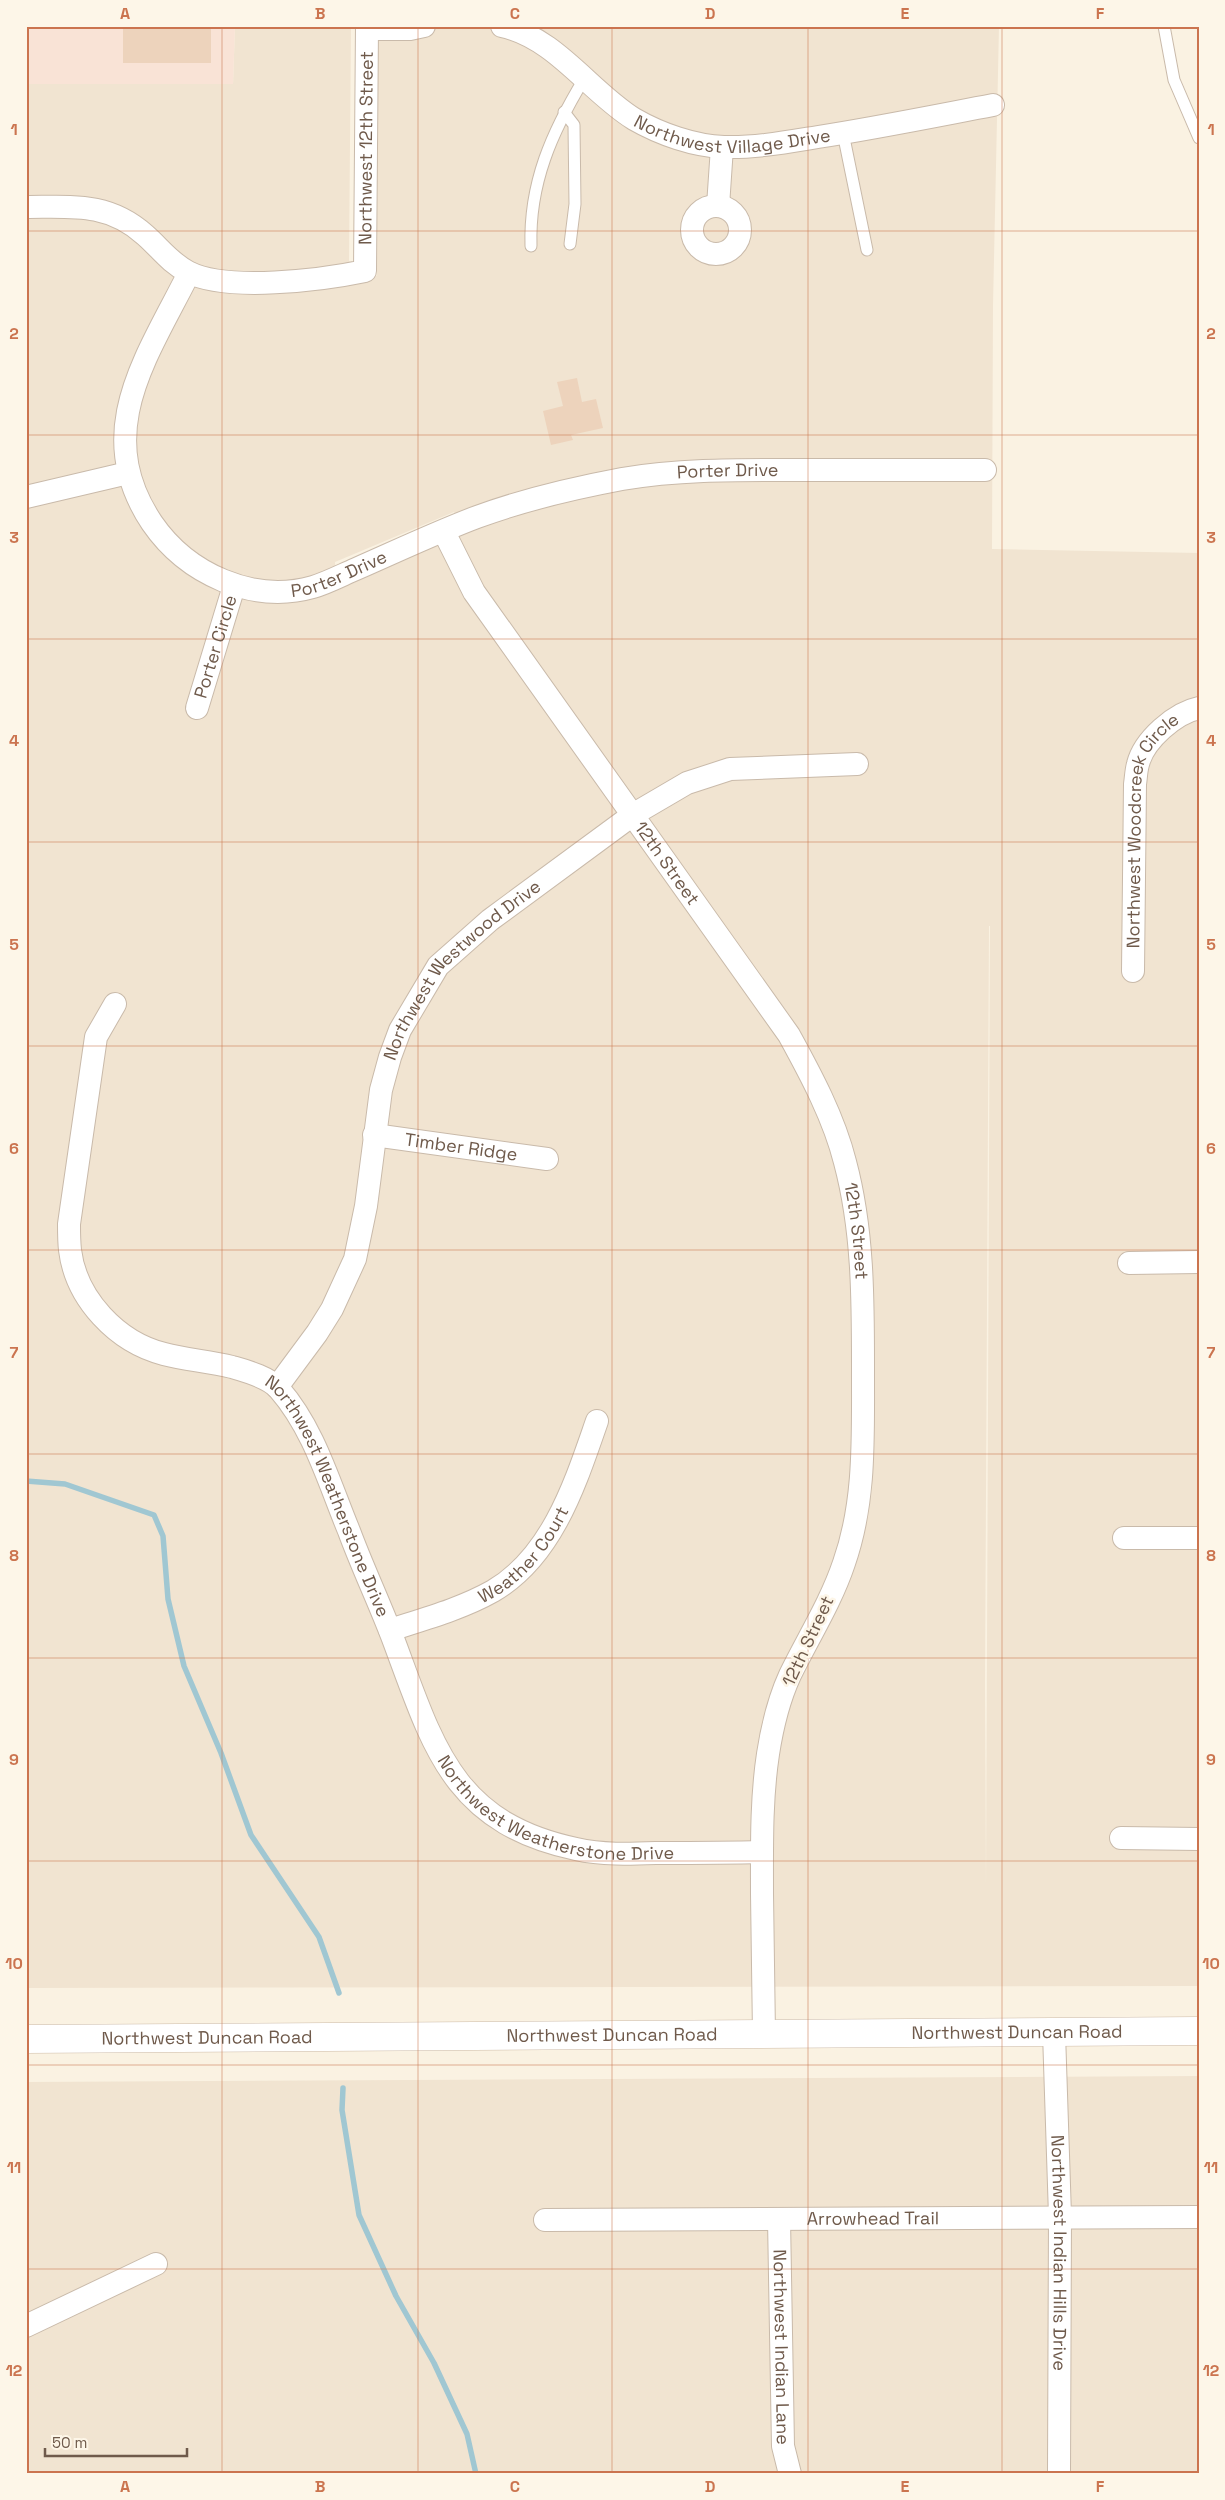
<svg xmlns="http://www.w3.org/2000/svg" width="1225" height="2500" font-family="'Space Grotesk',sans-serif">
	<rect width="100%" height="100%" fill="#faf2e2"/>
	<g fill="#f1e4d1" fill-rule="evenodd">
		<path d="M235 26H351L349 261 377 276 378 26H704L708 29 721 26H999L993 306 992 549 1199 553V1986L26 1988V84H233ZM454 512 462 533 336 587 335 562ZM989 926H990L986 1887 985 1685Z"/>
		<path d="M1199 2076V2474H26V2082Z"/>
	</g>
	<path fill="#f9e3d6" d="M26 26H235L233 84H26Z"/>
	<g fill="none" stroke-linecap="round" stroke-linejoin="round">
		<g stroke="#a0c7d2" stroke-width="5.5">
			<path d="M26 1481 65 1484 154 1515 163 1536 168 1599 184 1666 221 1753 251 1835 319 1937 339 1993"/>
			<path d="M343 2088 342 2110 359 2215 396 2296 434 2363 467 2434 476 2474"/>
		</g>
	</g>
	<g fill="#edd3bc">
		<rect x="123" y="26" width="88" height="37"/>
		<path d="M577 378 582 402 596 399 603 428 571 435 573 440 551 445 543 411 563 406 557 382Z"/>
	</g>
	<g fill="none" stroke-linecap="round" stroke-linejoin="round">
		<defs>
			<g id="lane">
				<path d="M1164 26 1174 80 1199 138"/>
				<path d="M564 112 574 125 575 204 570 244"/>
				<path d="M843 133 867 250"/>
				<path d="M531 246C529 183 552 132 584 79"/>
			</g>
			<g id="street">
				<path id="s1" d="M502 26C556 38 589 91 634 119 660 134 694 146 724 147 755 148 787 142 818 137 876 128 935 116 993 105"/>
				<path d="M367 29H410L424 26"/>
				<circle cx="716" cy="230" r="24"/>
				<path d="M718 206 722 147"/>
				<path id="s2" d="M26 207C72 207 108 202 145 235 160 248 169 262 188 272 227 292 322 280 365 271L367 26"/>
				<path id="s3" d="M189 273C147 357 91 432 152 523 187 574 253 604 313 587 327 583 342 575 356 569 395 552 437 532 477 517 523 500 574 488 622 479 681 469 740 470 800 470 862 470 923 470 985 470"/>
				<path d="M26 497 128 473"/>
				<path id="s4" d="M444 532 474 592 789 1035C811 1075 834 1118 845 1162 864 1233 863 1306 863 1378 863 1441 865 1503 844 1563 831 1602 808 1638 790 1675 779 1699 772 1728 768 1754 761 1800 762 1847 762 1894 763 1940 763 1987 764 2034"/>
				<path id="s5" d="M197 708 234 586"/>
				<path id="s6" d="M1133 971 1135 784C1136 778 1136 771 1138 764 1144 740 1175 713 1199 708"/>
				<path id="s7" d="M115 1004 96 1037 69 1224C69 1232 69 1241 70 1250 76 1299 117 1342 164 1354 186 1360 209 1361 232 1367 246 1371 269 1377 279 1389 314 1429 329 1483 349 1531 363 1569 381 1606 395 1644 434 1749 454 1823 576 1849 602 1855 629 1854 656 1853 691 1853 726 1853 762 1852"/>
				<path id="s8" d="M374 1135 547 1159"/>
				<path d="M1129 1263 1199 1262"/>
				<path id="s9" d="M277 1387 317 1333 332 1309 355 1259 366 1206 381 1090 390 1057 400 1030 438 966 490 920 634 814 687 783 730 769 857 764"/>
				<path d="M1124 1538H1199"/>
				<path id="s10" d="M390 1630C424 1619 461 1609 493 1591 553 1556 576 1481 597 1421"/>
				<path d="M1121 1838 1199 1839"/>
				<path id="s11" d="M1054 2033 1060 2216 1059 2474"/>
				<path id="s12" d="M779 2219 783 2446 790 2474"/>
				<path id="s13" d="M545 2220 1199 2217"/>
				<path d="M26 2326 156 2264"/>
			</g>
			<g id="secondary">
				<path id="s14" d="M26 2039 1199 2031"/>
			</g>
		</defs>
		<use href="#lane" stroke="#c9baaa" stroke-width="13"/>
		<use href="#street" stroke="#c9baaa" stroke-width="24"/>
		<use href="#secondary" stroke="#cdbba8" stroke-width="29"/>
		<use href="#lane" stroke="#fff" stroke-width="11"/>
		<use href="#street" stroke="#fff" stroke-width="22"/>
		<use href="#secondary" stroke="#fff" stroke-width="28"/>
	</g>
	<path fill="none" stroke="#cb744f" stroke-width="1" stroke-opacity="0.55" d="M222 26V2474M418 26V2474M612 26V2474M808 26V2474M1002 26V2474M26 231H1199M26 435H1199M26 639H1199M26 842H1199M26 1046H1199M26 1250H1199M26 1454H1199M26 1658H1199M26 1861H1199M26 2065H1199M26 2269H1199"/>
	<g text-anchor="middle" stroke-width="5" stroke-linejoin="round" paint-order="stroke">
		<g font-size="18" fill="#6f5a4b" stroke="#fdf6e8">
			<text dy="6" stroke="none"><textPath href="#s1" startOffset="265">Northwest Village Drive</textPath></text>
			<text dy="6" stroke="none"><textPath href="#s2" startOffset="485">Northwest 12th Street</textPath></text>
			<text dy="6" stroke="none"><textPath href="#s3" startOffset="888">Porter Drive</textPath></text>
			<text dy="6" stroke="none"><textPath href="#s3" startOffset="482">Porter Drive</textPath></text>
			<text dy="6" stroke="none"><textPath href="#s5" startOffset="64">Porter Circle</textPath></text>
			<text dy="6" stroke="none"><textPath href="#s6" startOffset="146">Northwest Woodcreek Circle</textPath></text>
			<text dy="6" stroke="none"><textPath href="#s4" startOffset="400">12th Street</textPath></text>
			<text dy="6" stroke="none"><textPath href="#s9" startOffset="471">Northwest Westwood Drive</textPath></text>
			<text dy="6" stroke="none"><textPath href="#s8" startOffset="88">Timber Ridge</textPath></text>
			<text dy="6" stroke="none"><textPath href="#s4" startOffset="820">12th Street</textPath></text>
			<text dy="6" stroke="none"><textPath href="#s7" startOffset="641">Northwest Weatherstone Drive</textPath></text>
			<text dy="6" stroke="none"><textPath href="#s10" startOffset="158">Weather Court</textPath></text>
			<text transform="translate(808 1641) rotate(-65)" y="6">12th Street</text>
			<text dy="6" stroke="none"><textPath href="#s7" startOffset="1060">Northwest Weatherstone Drive</textPath></text>
			<text dy="6" stroke="none"><textPath href="#s14" startOffset="991">Northwest Duncan Road</textPath></text>
			<text dy="6" stroke="none"><textPath href="#s14" startOffset="586">Northwest Duncan Road</textPath></text>
			<text dy="6" stroke="none"><textPath href="#s14" startOffset="181">Northwest Duncan Road</textPath></text>
			<text dy="6" stroke="none"><textPath href="#s13" startOffset="328">Arrowhead Trail</textPath></text>
			<text dy="6" stroke="none"><textPath href="#s11" startOffset="220">Northwest Indian Hills Drive</textPath></text>
			<text dy="6" stroke="none"><textPath href="#s12" startOffset="128">Northwest Indian Lane</textPath></text>
		</g>
	</g>
	<rect width="1225" height="2500" fill="none" stroke="#fdf6e8" stroke-width="55"/>
	<path d="M45 2448v8h142v-8" fill="none" stroke="#6f5a4b" stroke-width="2.5"/>
	<text x="52" y="2448" font-size="15" fill="#6f5a4b" stroke="#fdf6e8" stroke-width="4" paint-order="stroke">50 m</text>
	<rect x="28" y="28" width="1170" height="2444" fill="none" stroke="#cb744f" stroke-width="2"/>
	<g font-size="16" text-anchor="middle" font-weight="bold" fill="#cb744f">
		<text x="125" y="19">A</text>
		<text x="320" y="19">B</text>
		<text x="515" y="19">C</text>
		<text x="710" y="19">D</text>
		<text x="905" y="19">E</text>
		<text x="1100" y="19">F</text>
		<text x="14" y="135">1</text>
		<text x="1211" y="135">1</text>
		<text x="14" y="339">2</text>
		<text x="1211" y="339">2</text>
		<text x="14" y="543">3</text>
		<text x="1211" y="543">3</text>
		<text x="14" y="746">4</text>
		<text x="1211" y="746">4</text>
		<text x="14" y="950">5</text>
		<text x="1211" y="950">5</text>
		<text x="14" y="1154">6</text>
		<text x="1211" y="1154">6</text>
		<text x="14" y="1358">7</text>
		<text x="1211" y="1358">7</text>
		<text x="14" y="1561">8</text>
		<text x="1211" y="1561">8</text>
		<text x="14" y="1765">9</text>
		<text x="1211" y="1765">9</text>
		<text x="14" y="1969">10</text>
		<text x="1211" y="1969">10</text>
		<text x="14" y="2173">11</text>
		<text x="1211" y="2173">11</text>
		<text x="14" y="2376">12</text>
		<text x="1211" y="2376">12</text>
		<text x="125" y="2492">A</text>
		<text x="320" y="2492">B</text>
		<text x="515" y="2492">C</text>
		<text x="710" y="2492">D</text>
		<text x="905" y="2492">E</text>
		<text x="1100" y="2492">F</text>
	</g>
</svg>
